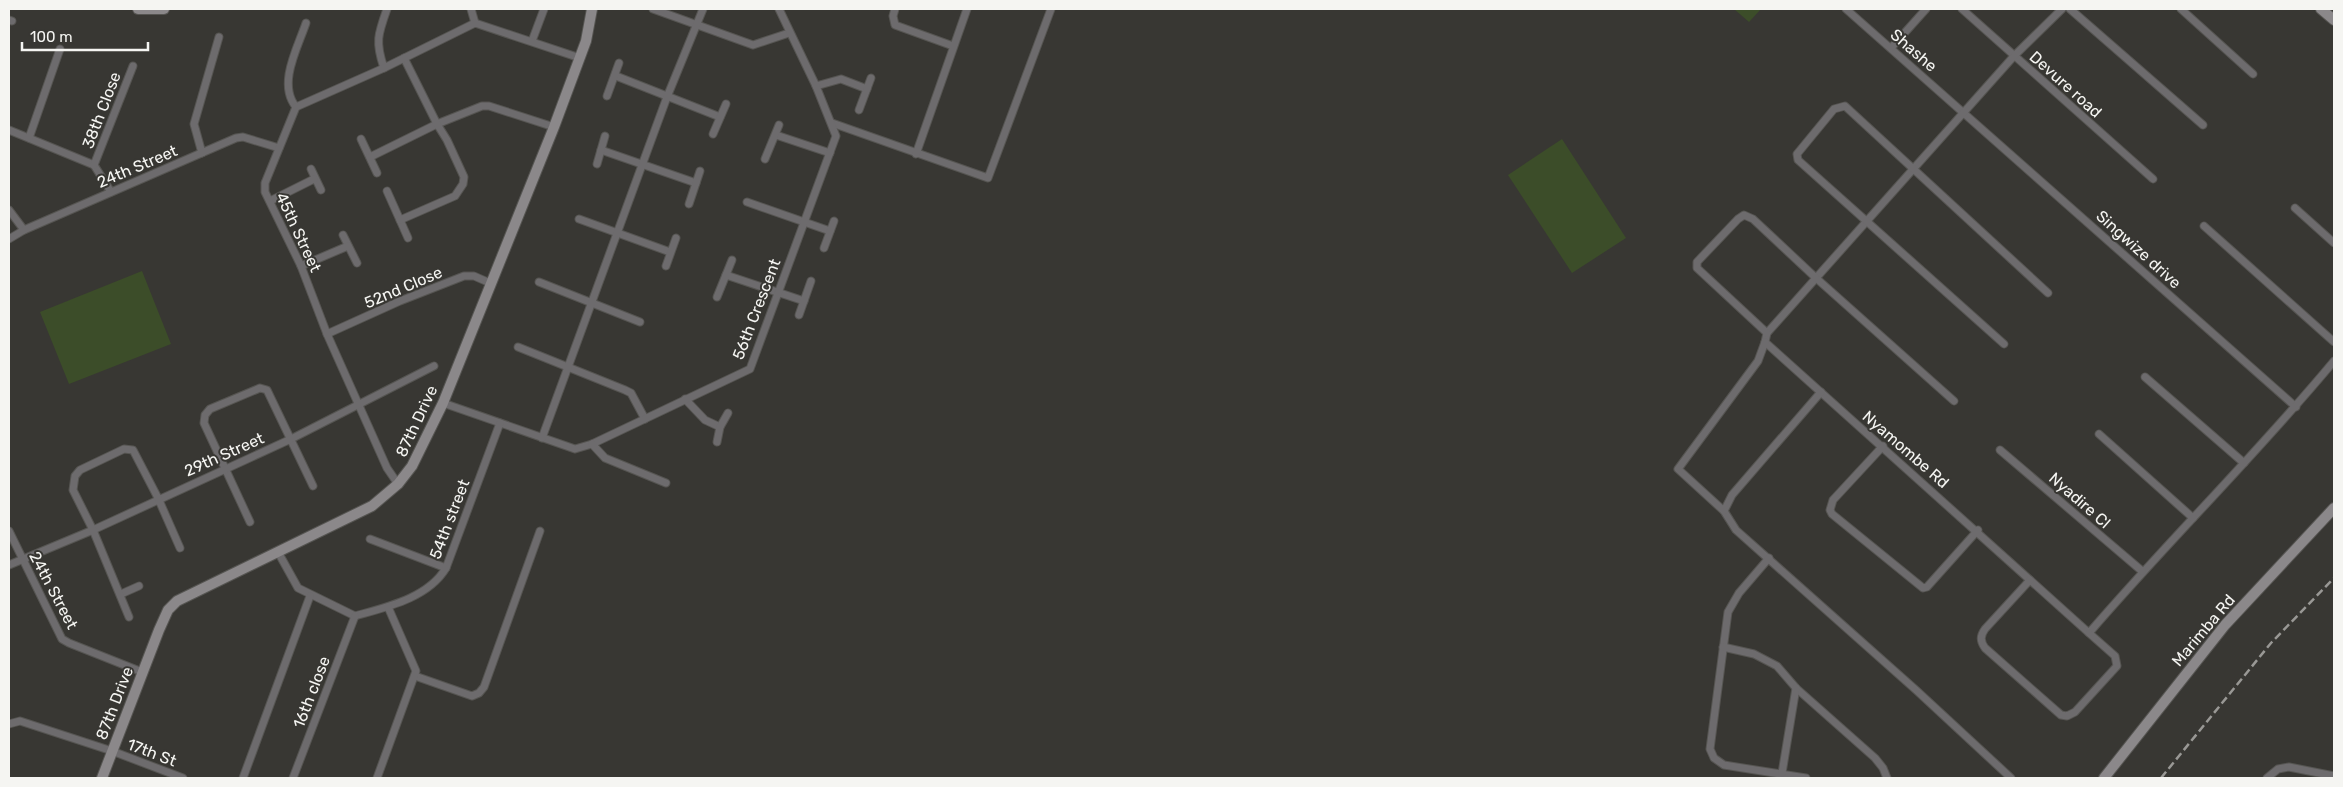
<svg xmlns="http://www.w3.org/2000/svg" width="2343" height="787" font-family="Rubik,sans-serif">
	<rect width="100%" height="100%" fill="#383733"/>
	<g fill="#3c4d29">
		<path d="M1734 9H1761L1749 22Z"/>
		<path d="M1562 139 1626 238 1572 273 1508 175Z"/>
		<path d="M142 271 171 344 69 384 40 312Z"/>
	</g>
	<g fill="none" stroke-linecap="round" stroke-linejoin="round">
		<defs>
			<g id="street">
				<path d="M471 9 475 23"/>
				<path d="M653 9 753 45 789 33"/>
				<path d="M895 9 893 16 895 25 953 46"/>
				<path d="M1846 9 2296 407"/>
				<path d="M1962 9 2153 179"/>
				<path d="M2062 9 2014 56 1767 333 1765 342 2089 633C2169 540 2256 455 2334 361"/>
				<path d="M2070 9 2203 125"/>
				<path d="M2181 9 2253 74"/>
				<path d="M9 20 12 21"/>
				<path d="M532 41 544 9"/>
				<path d="M1891 48 1926 9"/>
				<path d="M384 68C375 42 378 34 387 9"/>
				<path d="M616 76 720 117"/>
				<path d="M816 86 841 79 867 89"/>
				<path d="M607 96 619 63"/>
				<path d="M296 107C277 84 298 47 306 23"/>
				<path d="M859 110 871 78"/>
				<path d="M832 123 988 178 1051 9"/>
				<path d="M9 130 94 165 111 192"/>
				<path d="M713 134 726 104"/>
				<path d="M776 135 830 153"/>
				<path d="M29 138 60 49"/>
				<path d="M361 139 377 173"/>
				<path d="M601 150 696 183"/>
				<path d="M202 153 194 124 219 37"/>
				<path d="M916 154 967 9"/>
				<path d="M370 157 437 124 482 106H489L554 127"/>
				<path d="M765 159 779 125"/>
				<path d="M597 164 605 136"/>
				<path d="M94 165 133 66"/>
				<path d="M311 169 321 190"/>
				<path d="M387 191 408 238"/>
				<path d="M270 201 314 179"/>
				<path d="M747 202 830 231"/>
				<path d="M689 204 700 171"/>
				<path d="M2295 208 2334 243"/>
				<path d="M9 210 24 230"/>
				<path d="M579 219 670 252"/>
				<path d="M400 220 455 196 463 184 464 177 447 140 437 124 404 58"/>
				<path d="M2204 226 2334 342"/>
				<path d="M343 235 357 263"/>
				<path d="M9 239 24 230 236 138 243 137 279 148"/>
				<path d="M824 248 834 221"/>
				<path d="M301 266 348 246"/>
				<path d="M666 266 676 238"/>
				<path d="M726 275 804 301"/>
				<path d="M539 282 640 322"/>
				<path d="M717 297 732 260"/>
				<path d="M799 315 811 281"/>
				<path d="M1767 333 1697 268V262L1738 219 1744 215 1753 219 1816 278 1954 401"/>
				<path d="M327 334 400 301 464 276H474L490 283"/>
				<path d="M2004 344 1798 160 1797 154 1834 109 1845 106 2048 293"/>
				<path d="M518 347 625 390 631 393 645 419"/>
				<path d="M2145 377 2244 463"/>
				<path d="M1821 392 1732 495 1724 511 1736 530 1916 690 2011 778"/>
				<path d="M685 399 705 420 720 427"/>
				<path d="M443 403 575 449 592 444 750 369 836 136 816 86 779 9"/>
				<path d="M2099 434 2193 518"/>
				<path d="M542 438 667 97 703 9"/>
				<path d="M717 442 720 427 728 413"/>
				<path d="M592 444 605 458 666 483"/>
				<path d="M1883 446 1833 500 1830 510 1832 514 1923 588 1927 587 1978 530"/>
				<path d="M2000 450 2142 571"/>
				<path d="M398 484 387 468 327 334 301 266 265 192V183L296 107 384 68 475 23 580 58"/>
				<path d="M1724 511 1678 469 1758 361 1765 342"/>
				<path d="M250 522 204 423 205 415 210 409 260 388 267 390 313 486"/>
				<path d="M9 531 62 639 69 643 142 672"/>
				<path d="M370 539 446 568"/>
				<path d="M278 552 298 588 355 616C387 607 428 598 446 568L500 423"/>
				<path d="M1769 558 1739 593 1728 612 1710 749 1714 758 1724 765 1806 778"/>
				<path d="M9 565 93 530 291 439 434 366"/>
				<path d="M2030 580 1985 629C1980 636 1980 641 1985 648L2061 715 2067 716 2075 712 2117 666 2115 656 2089 633"/>
				<path d="M121 594 139 586"/>
				<path d="M129 617 93 530 73 490 75 476 80 470 124 449 133 450 158 498 180 548"/>
				<path d="M1723 647 1754 654 1777 666 1796 688 1875 758 1883 768 1887 778"/>
				<path d="M415 676 472 696 479 693 484 687 540 531"/>
				<path d="M9 724 20 721 112 751 183 778"/>
				<path d="M1782 773 1796 688"/>
				<path d="M243 778 310 596"/>
				<path d="M293 778 355 616"/>
				<path d="M377 778 416 671 388 607"/>
				<path d="M2267 778 2278 769 2289 767 2334 776"/>
			</g>
			<g id="secondary">
				<path d="M138 9H164"/>
				<path d="M2321 9 2334 20"/>
				<path d="M102 778 159 630 168 610 177 601 372 506 398 484 412 466 443 403 554 127 586 41 592 9"/>
				<path d="M2104 778 2225 625 2334 508"/>
			</g>
		</defs>
		<use href="#street" stroke="#565552" stroke-width="9"/>
		<use href="#secondary" stroke="#565552" stroke-width="12"/>
		<use href="#street" stroke="#6d6b6d" stroke-width="7"/>
		<use href="#secondary" stroke="#8b888a" stroke-width="10"/>
		<path stroke="#999895" stroke-width="2.5" stroke-dasharray="8 4" stroke-linecap="butt" d="M2161 778 2271 643 2334 578"/>
	</g>
	<g text-anchor="middle" stroke-width="4" stroke-linejoin="round" paint-order="stroke">
		<g font-size="16" fill="#f5f5f2" stroke="#383733">
			<text transform="translate(1914 50) rotate(41)" y="6">Shashe</text>
			<text transform="translate(2066 84) rotate(42)" y="6">Devure road</text>
			<text transform="translate(101 110) rotate(-69)" y="6">38th Close</text>
			<text transform="translate(137 166) rotate(-23)" y="6">24th Street</text>
			<text transform="translate(299 232) rotate(65)" y="6">45th Street</text>
			<text transform="translate(2139 249) rotate(42)" y="6">Singwize drive</text>
			<text transform="translate(403 287) rotate(-23)" y="6">52nd Close</text>
			<text transform="translate(756 309) rotate(-69)" y="6">56th Crescent</text>
			<text transform="translate(416 421) rotate(-65)" y="6">87th Drive</text>
			<text transform="translate(1906 449) rotate(41)" y="6">Nyamombe Rd</text>
			<text transform="translate(224 454) rotate(-24)" y="6">29th Street</text>
			<text transform="translate(2080 500) rotate(41)" y="6">Nyadire Cl</text>
			<text transform="translate(449 519) rotate(-69)" y="6">54th street</text>
			<text transform="translate(54 590) rotate(62)" y="6">24th Street</text>
			<text transform="translate(2203 630) rotate(-50)" y="6">Marimba Rd</text>
			<text transform="translate(311 692) rotate(-69)" y="6">16th close</text>
			<text transform="translate(114 703) rotate(-69)" y="6">87th Drive</text>
			<text transform="translate(152 752) rotate(21)" y="6">17th St</text>
		</g>
	</g>
	<rect width="2343" height="787" fill="none" stroke="#f5f5f2" stroke-width="20"/>
	<path d="M22 42v8h126v-8" fill="none" stroke="#f5f5f2" stroke-width="2.5"/>
	<text x="30" y="42" font-size="15" fill="#f5f5f2" stroke="#383733" stroke-width="4" paint-order="stroke">100 m</text>
</svg>
